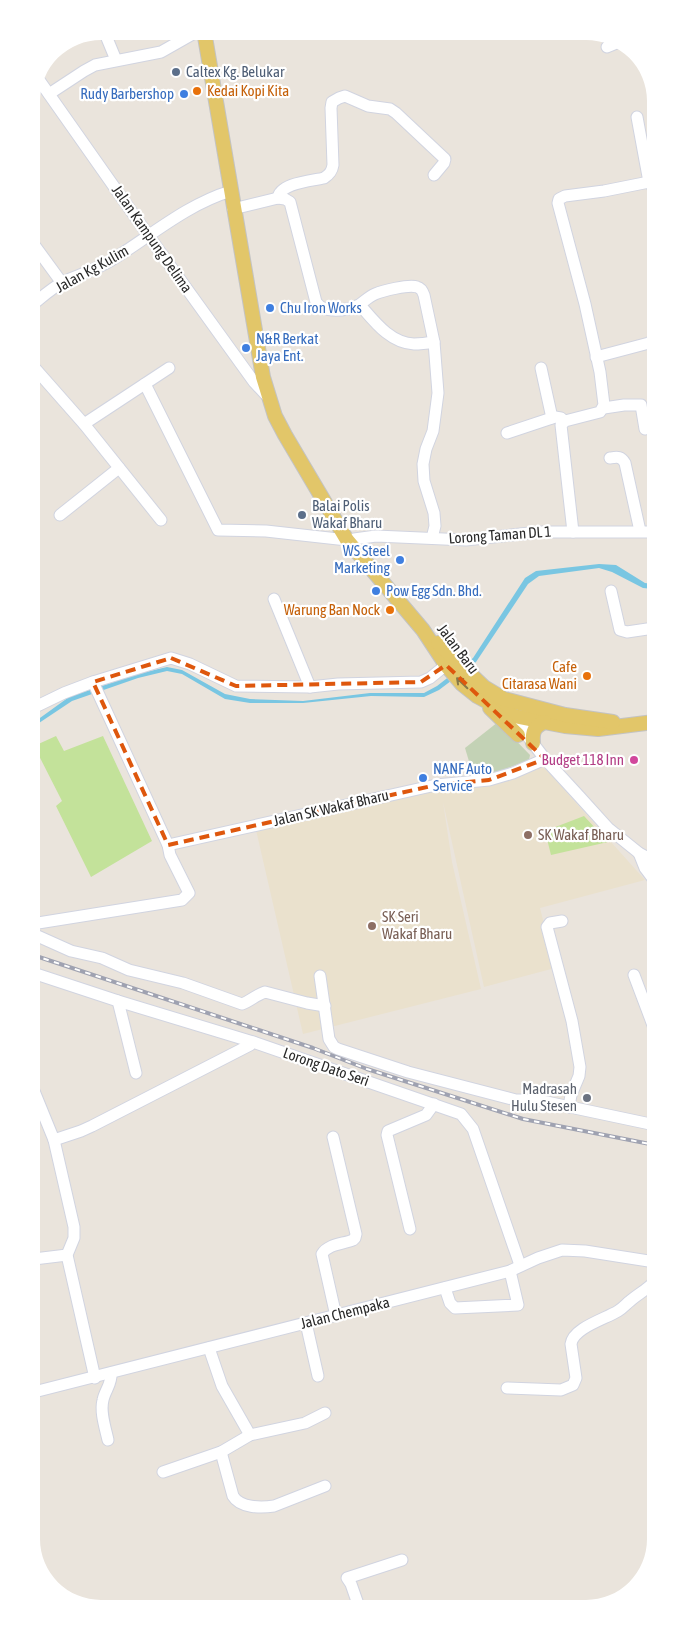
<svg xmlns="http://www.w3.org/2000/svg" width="687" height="1640" font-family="'Asap Condensed',sans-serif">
	<rect width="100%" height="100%" fill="#eae4dc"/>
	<path fill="#eae1cd" d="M542 765 645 880 540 908 555 968 484 987 443 802 452 862 481 989 303 1034 256 830 440 789 465 790 514 778Z"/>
	<path fill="#c3d2b5" d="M498 722 530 755 529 760 490 775 474 778 465 748Z"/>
	<g fill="#c3e29a">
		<path d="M56 736 64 751 103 736 152 841 91 877 56 806 62 801 34 746Z"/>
		<path d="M584 816 608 842 551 855 545 831Z"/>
	</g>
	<path fill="#79c6e2" d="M599 564 616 565 645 583 653 584V589L643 588 612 572 599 568 539 576 528 584 476 662 439 690 424 697 371 696 303 703H250L225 699 182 674 167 671 138 678 72 701 33 727V723L69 697 137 674 167 667 182 670 225 694 250 699 303 701 370 693H424L437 686 473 658 525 578 536 571Z"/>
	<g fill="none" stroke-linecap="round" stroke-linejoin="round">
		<defs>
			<g id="minor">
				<path d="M104 31 116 60"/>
				<path d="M607 47 619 42"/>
				<path d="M39 80 148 235 254 382 268 397"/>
				<path d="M49 94 84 71 95 65 161 52 198 31"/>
				<path d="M637 117 649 182 652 186"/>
				<path d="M278 198C280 183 311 181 324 178 330 174 332 171 333 165L331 108 332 102 339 98 345 96 368 106 390 109 396 113 445 159 444 163 434 175"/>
				<path d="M233 209 278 198 285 199 290 202 316 302C324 314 346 311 359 305 364 302 368 297 375 294 382 291 409 284 417 287 421 288 423 292 424 295L434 342 438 393 433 431 426 449 423 464 424 481 434 513 435 526 432 538"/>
				<path d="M32 242 62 283"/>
				<path d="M32 305C42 297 52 288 63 282 81 274 98 269 115 258 153 234 188 204 231 191"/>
				<path d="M360 305C374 321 390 343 414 344 421 344 428 343 434 342"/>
				<path d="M596 357 649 343 653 340"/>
				<path d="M32 365 84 424 161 520"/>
				<path d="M541 368 552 418"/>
				<path d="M145 384 218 530 266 531 347 540 376 536 466 540 539 532H653"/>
				<path d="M604 408 624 405H641L645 429"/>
				<path d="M84 424 169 368"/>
				<path d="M507 433 555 417 561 418 564 421"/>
				<path d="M610 458C617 457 621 456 625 463L640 531"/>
				<path d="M60 515 119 468"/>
				<path d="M573 532 561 425 565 421 600 412 604 405 600 372 585 304 558 203 559 199 565 196 604 191 649 182"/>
				<path d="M611 591 620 630 627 632 654 628"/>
				<path d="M274 599 310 687"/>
				<path d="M33 708 64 693 93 682 171 658 190 664 236 686 310 687 338 684 421 682 430 678 446 665"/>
				<path d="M522 718 521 724 529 738 545 759 579 796 608 828 639 853 654 861"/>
				<path d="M168 845 436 785 489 780 513 773 545 759"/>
				<path d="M639 853 645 868 654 880"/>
				<path d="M562 921 550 923 547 927 572 1021 580 1067 579 1076 571 1095 569 1107"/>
				<path d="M33 926 38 923 182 900 189 893 170 855 168 845 93 682"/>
				<path d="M33 934 71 951 102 958 129 970 183 983 242 1004C250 1001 256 995 265 992L307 1003 325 1006"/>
				<path d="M33 973 118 1001 253 1042 461 1114 473 1129 520 1265"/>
				<path d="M634 975 654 1028"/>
				<path d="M320 976 329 1039 334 1047 338 1049 408 1072 516 1100H537L655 1125"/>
				<path d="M118 1001 136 1073"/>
				<path d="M34 1091 54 1140 74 1227V1238L67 1255 95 1378"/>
				<path d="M333 1137 356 1234 355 1238 353 1240C343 1244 328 1244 322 1254L336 1316"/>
				<path d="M54 1140 81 1131 92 1126 250 1045 253 1042"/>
				<path d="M410 1229 387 1135 388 1131 426 1115 434 1104"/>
				<path d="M34 1259 67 1255"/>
				<path d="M445 1288 450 1303 455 1308 518 1305 510 1271"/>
				<path d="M306 1323 318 1376"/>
				<path d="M209 1348 222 1386 250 1435"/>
				<path d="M507 1388 561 1390 573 1385 576 1378 571 1344C573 1328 605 1319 618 1311 623 1308 626 1304 630 1301 638 1294 648 1289 655 1281"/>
				<path d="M34 1392 510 1271 538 1258 562 1250 585 1251 655 1262"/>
				<path d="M108 1440C105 1427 100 1412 103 1400 105 1390 112 1384 111 1373"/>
				<path d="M221 1452 233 1496C240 1508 261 1508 274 1506L325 1486"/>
				<path d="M163 1472 221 1452 250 1435 305 1423 325 1413"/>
				<path d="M359 1607 351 1584 347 1578 402 1560"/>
			</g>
			<g id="major">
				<path d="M204 31 263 377 275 416 285 435 347 540 423 630 446 665 462 684 477 696 514 716 544 722 565 726 598 729 654 722"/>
				<path d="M438 643 484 687 504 699 565 715 613 722"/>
				<path d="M490 708 518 735"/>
				<path d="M533 743C532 732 534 727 544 722"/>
			</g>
		</defs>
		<use href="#minor" stroke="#d1d4e0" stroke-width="13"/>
		<use href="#major" stroke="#c3c3c3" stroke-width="16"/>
		<use href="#minor" stroke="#fff" stroke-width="11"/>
		<use href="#major" stroke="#e2c669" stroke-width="14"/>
		<defs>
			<path id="rail" d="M33 955 313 1048 367 1069 523 1119 655 1145"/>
		</defs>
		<use href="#rail" stroke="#9fa2b1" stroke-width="4"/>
		<use href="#rail" stroke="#fff" stroke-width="2" stroke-dasharray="5.5" stroke-linecap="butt"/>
	</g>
	<defs><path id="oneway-shaft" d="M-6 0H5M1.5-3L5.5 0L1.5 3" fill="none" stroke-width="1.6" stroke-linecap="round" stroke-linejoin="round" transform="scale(1.25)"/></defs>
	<use stroke="#867849" href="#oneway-shaft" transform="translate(462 683) rotate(-136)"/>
	<path fill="none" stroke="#de570d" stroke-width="4" stroke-dasharray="10 6" stroke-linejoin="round" d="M171 658 236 686 421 682 446 665 545 759 489 780 436 785 168 845 93 682Z"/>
	<g fill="#5c6f8a" stroke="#fff" stroke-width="2">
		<circle cx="176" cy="72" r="5"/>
		<circle cx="302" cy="515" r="5"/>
	</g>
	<g fill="#e8710a" stroke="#fff" stroke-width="2">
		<circle cx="197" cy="91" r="5"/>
		<circle cx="390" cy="610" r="5"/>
		<circle cx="587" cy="676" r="5"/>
	</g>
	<g fill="#3f7fe0" stroke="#fff" stroke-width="2">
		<circle cx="184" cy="94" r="5"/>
		<circle cx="270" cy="308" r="5"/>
		<circle cx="246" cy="348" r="5"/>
		<circle cx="400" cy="560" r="5"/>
		<circle cx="376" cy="591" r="5"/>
		<circle cx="423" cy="778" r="5"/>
	</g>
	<circle fill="#d1479c" stroke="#fff" stroke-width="2" cx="634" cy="760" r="5"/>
	<g fill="#8d6e63" stroke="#fff" stroke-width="2">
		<circle cx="528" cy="835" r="5"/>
		<circle cx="372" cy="926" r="5"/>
	</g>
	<circle fill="#6b7280" stroke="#fff" stroke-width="2" cx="587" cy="1098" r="5"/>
	<g text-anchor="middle" stroke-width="4.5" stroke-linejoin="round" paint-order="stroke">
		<g font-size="15" fill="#4e5e75" stroke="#fff" text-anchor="start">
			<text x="186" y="77">Caltex Kg. Belukar</text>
			<text x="312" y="511">Balai Polis<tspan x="312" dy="17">Wakaf Bharu</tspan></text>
		</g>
		<g font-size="15" fill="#c56008" stroke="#fff" text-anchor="end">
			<text x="207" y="96" text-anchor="start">Kedai Kopi Kita</text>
			<text x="380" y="615">Warung Ban Nock</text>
			<text x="577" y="672">Cafe<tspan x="577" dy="17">Citarasa Wani</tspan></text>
		</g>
		<g font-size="15" fill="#366cbe" stroke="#fff" text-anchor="start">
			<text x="174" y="99" text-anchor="end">Rudy Barbershop</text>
			<text x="280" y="313">Chu Iron Works</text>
			<text x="256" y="344">N&amp;R Berkat<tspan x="256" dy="17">Jaya Ent.</tspan></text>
			<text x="390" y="556" text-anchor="end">WS Steel<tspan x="390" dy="17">Marketing</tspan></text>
			<text x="386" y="596">Pow Egg Sdn. Bhd.</text>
			<text x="433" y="774">NANF Auto<tspan x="433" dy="17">Service</tspan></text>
		</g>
		<g font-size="15" fill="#292929" stroke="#fff">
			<text transform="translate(152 239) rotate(55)" y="5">Jalan Kampung Delima</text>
			<text transform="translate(92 269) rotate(-29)" y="5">Jalan Kg Kulim</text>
			<text transform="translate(500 535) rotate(-4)" y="5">Lorong Taman DL 1</text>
			<text transform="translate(458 649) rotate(53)" y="5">Jalan Baru</text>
			<text transform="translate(331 808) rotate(-13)" y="5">Jalan SK Wakaf Bharu</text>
			<text transform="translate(326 1067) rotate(19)" y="5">Lorong Dato Seri</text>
			<text transform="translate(345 1313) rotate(-14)" y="5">Jalan Chempaka</text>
		</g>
		<g font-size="15" fill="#b23c85" stroke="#fff" text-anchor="end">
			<text x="624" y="765">Budget 118 Inn</text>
		</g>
		<g font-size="15" fill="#785e54" stroke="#fff" text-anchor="start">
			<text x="538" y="840">SK Wakaf Bharu</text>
			<text x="382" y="922">SK Seri<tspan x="382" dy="17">Wakaf Bharu</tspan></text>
		</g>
		<g font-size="15" fill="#5b616d" stroke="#fff" text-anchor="end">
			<text x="577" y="1094">Madrasah<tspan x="577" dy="17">Hulu Stesen</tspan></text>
		</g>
	</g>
	<path d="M0 0H687V1640H0ZM101 40H586A61 61 0 0 1 647 101V1539A61 61 0 0 1 586 1600H101A61 61 0 0 1 40 1539V101A61 61 0 0 1 101 40Z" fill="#fff" fill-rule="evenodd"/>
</svg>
